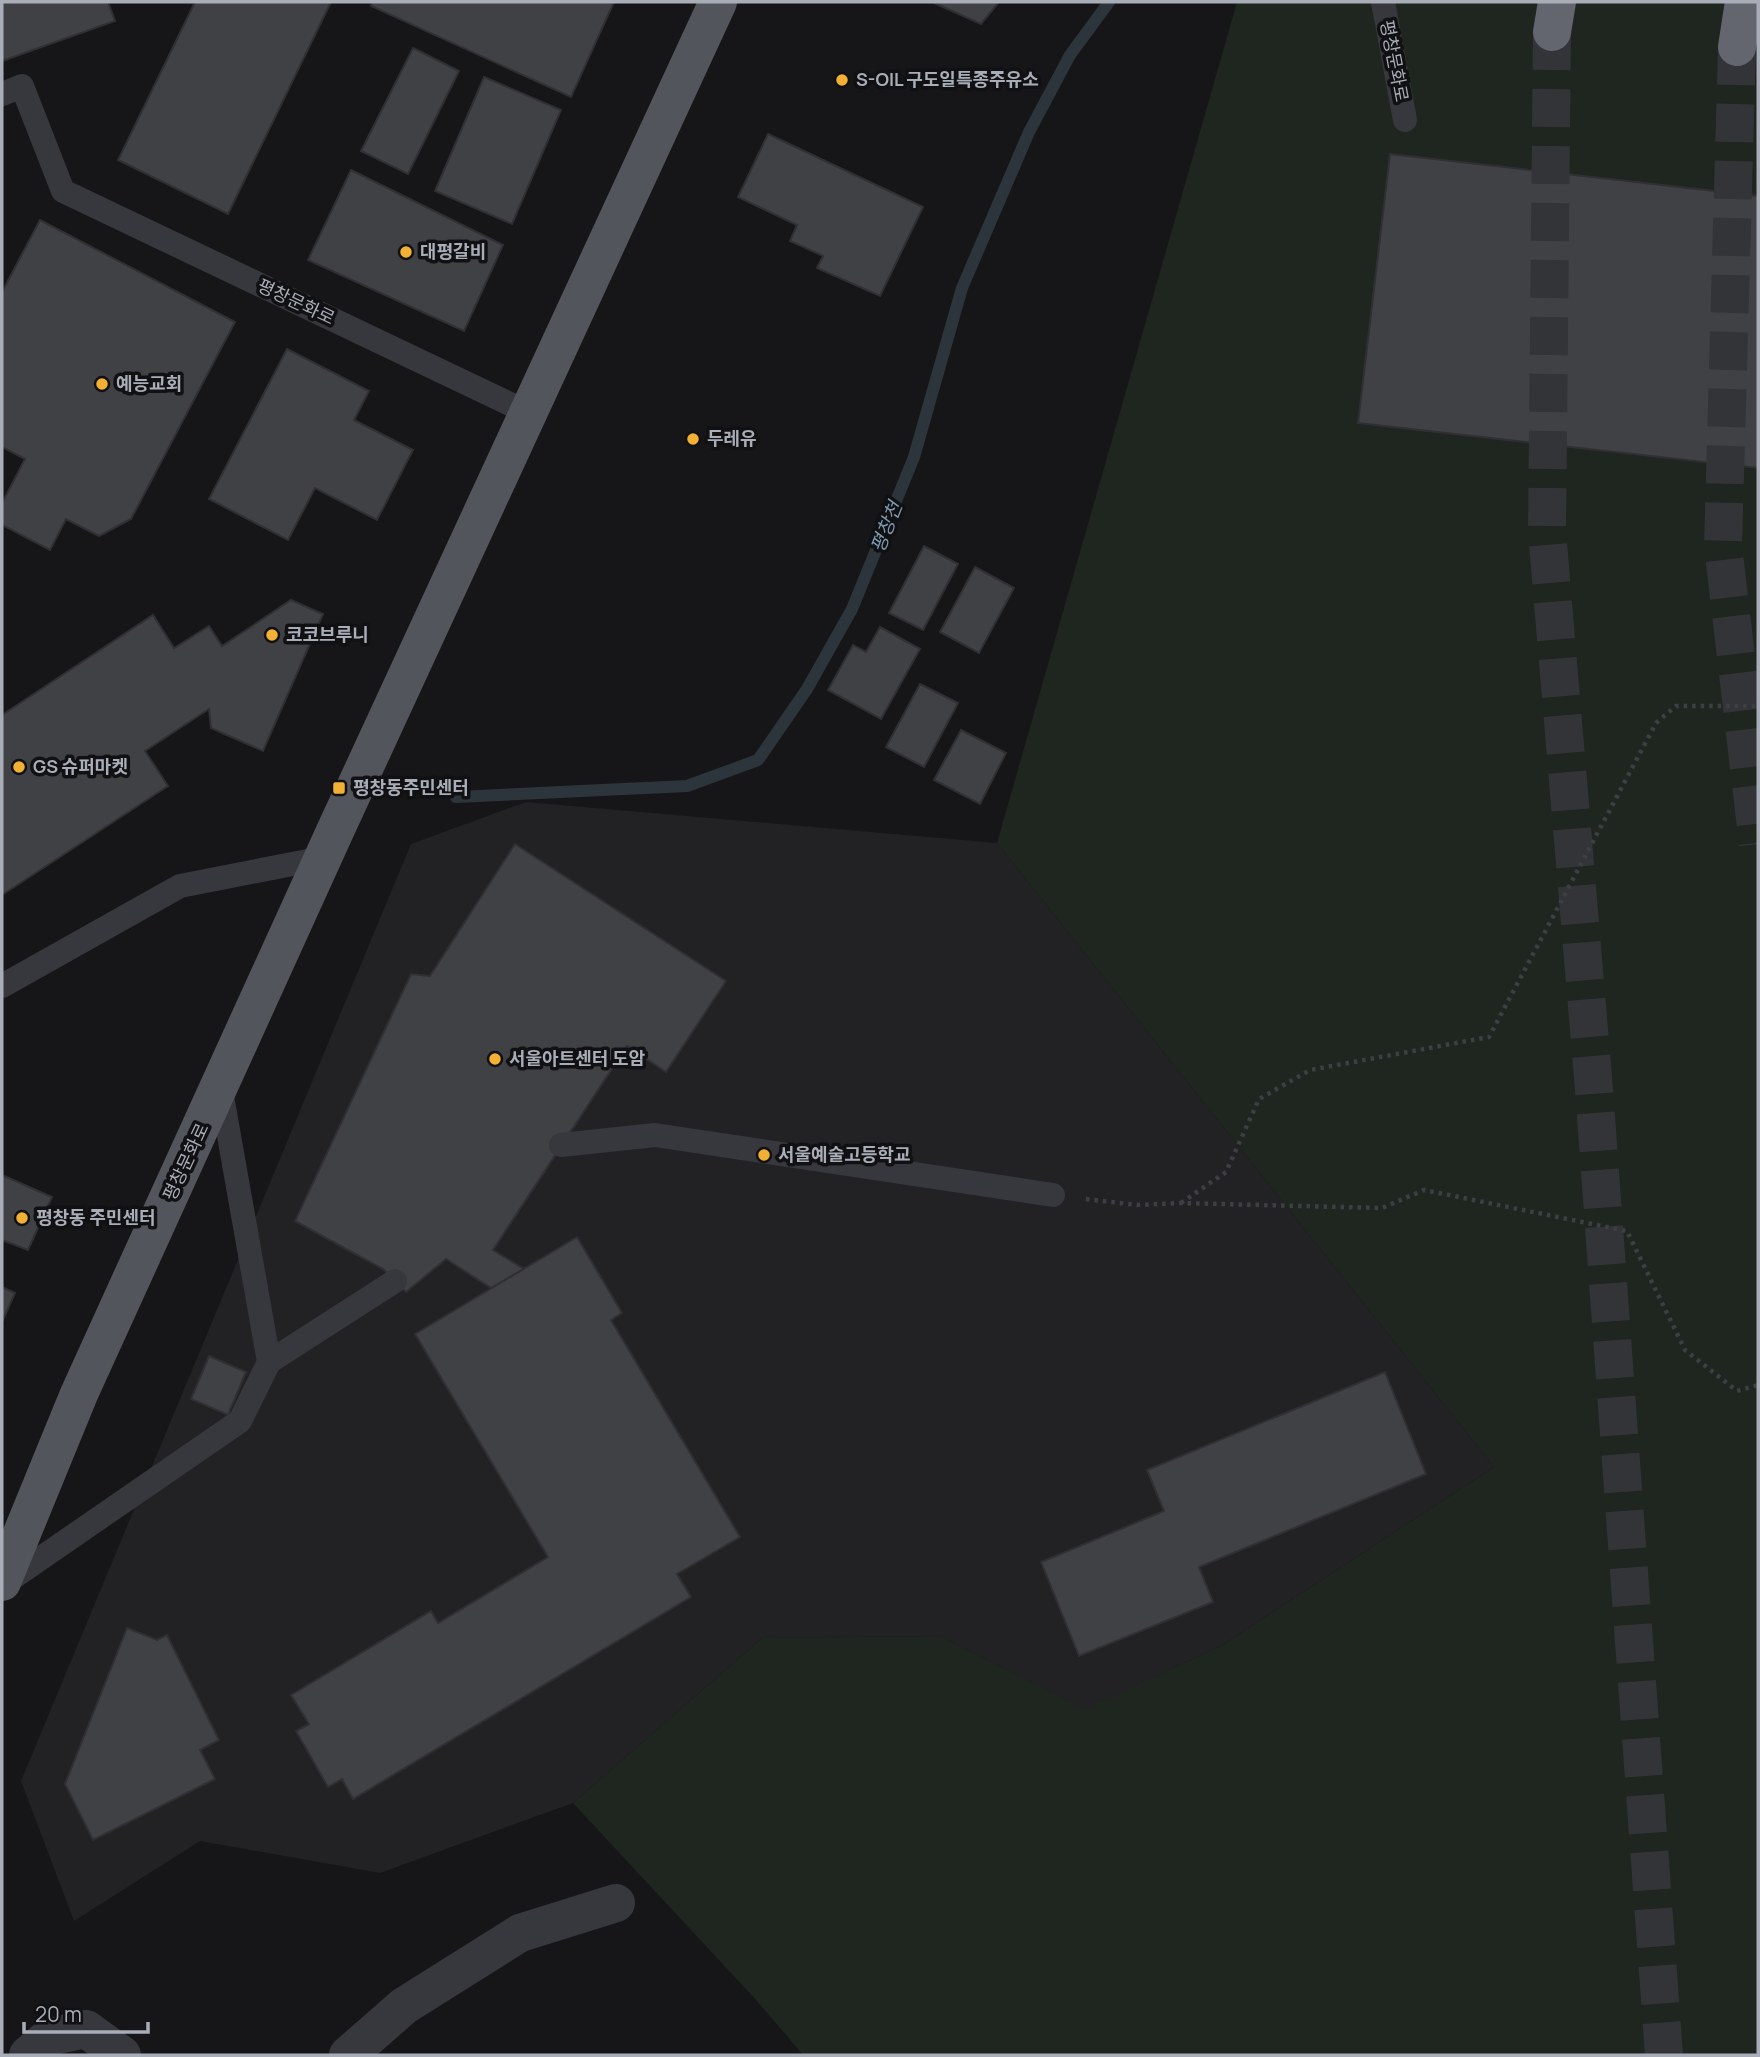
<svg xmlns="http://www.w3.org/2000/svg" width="1760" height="2057" font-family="Manrope,'Noto Sans KR',sans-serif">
	<rect width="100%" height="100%" fill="#161618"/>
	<path fill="#222225" d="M526 802 997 843 1494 1467 1221 1646 1084 1710 940 1636 762 1638 573 1803 380 1873 200 1841 74 1921 21 1781 411 844Z"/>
	<path fill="#1e261f" d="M1237 2H1758V2055H803L757 2001 573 1803 762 1638 940 1636 1084 1709 1221 1646 1494 1467 997 843Z"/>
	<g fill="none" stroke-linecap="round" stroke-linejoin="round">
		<path stroke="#2c353c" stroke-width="12" d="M456 797 687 786 758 760 807 689 852 609 914 457 962 288 1029 132 1070 55 1109 2"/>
	</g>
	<g fill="#404145" stroke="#303034" stroke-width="2">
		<path d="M2 2H108L115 21 2 61Z"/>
		<path d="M195 2H331L228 214 118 160Z"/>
		<path d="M372 2H614L571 97 371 6Z"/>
		<path d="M932 2H999L981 24Z"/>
		<path d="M413 48 459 71 408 174 361 151Z"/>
		<path d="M484 77 561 110 512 224 435 191Z"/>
		<path d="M768 134 923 207 880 296 817 268 823 256 790 241 797 225 738 197Z"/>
		<path d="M1390 154 1758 196V468L1358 423Z"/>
		<path d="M351 170 503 245 464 331 308 260Z"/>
		<path d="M40 220 235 322 131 519 99 536 66 519 50 550 2 525V503L25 459 2 447V292Z"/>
		<path d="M287 349 369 391 354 420 413 450 377 520 315 488 288 540 209 499Z"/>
		<path d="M924 546 958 564 923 630 889 613Z"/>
		<path d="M975 567 1014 588 979 653 940 632Z"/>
		<path d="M291 600 323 614 263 751 211 728 209 709 145 751 168 786 2 895V715L153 615 174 648 209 626 222 646Z"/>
		<path d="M880 627 920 649 881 719 828 690 853 645 866 652Z"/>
		<path d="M920 684 958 703 924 767 886 747Z"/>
		<path d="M961 730 1006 753 980 804 934 780Z"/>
		<path d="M515 844 726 981 666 1072 627 1046 493 1250 524 1269 491 1288 446 1259 406 1292 383 1269 295 1221 411 974 430 976Z"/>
		<path d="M2 1175 52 1197 28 1250 2 1240Z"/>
		<path d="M577 1237 622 1313 611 1320 740 1537 677 1574 691 1597 353 1799 342 1779 328 1787 296 1731 309 1724 291 1695 431 1611 438 1623 548 1557 415 1334Z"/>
		<path d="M2 1287 15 1293 2 1322Z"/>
		<path d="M209 1356 246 1372 228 1415 191 1399Z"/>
		<path d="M1385 1372 1426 1474 1199 1567 1213 1602 1079 1656 1041 1562 1164 1511 1147 1470Z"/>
		<path d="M127 1628 157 1640 167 1635 219 1740 200 1750 215 1779 93 1840 65 1784Z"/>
	</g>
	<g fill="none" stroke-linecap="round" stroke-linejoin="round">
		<g stroke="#333438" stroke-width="38" stroke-dasharray="38 19" stroke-linecap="butt">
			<path d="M1552 32 1547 532 1594 1089 1664 2055"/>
			<path d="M1737 47 1723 546 1758 844"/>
		</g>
		<g stroke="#3d3f44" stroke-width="4.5" stroke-dasharray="3.5 5" stroke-linecap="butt">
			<path d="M1086 1199 1137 1205 1181 1203 1382 1208 1424 1190 1627 1231 1685 1350 1737 1391 1758 1385"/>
			<path d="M1181 1203 1226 1172 1259 1099 1310 1070 1489 1037 1656 723 1676 706H1758"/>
		</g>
		<g stroke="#37383d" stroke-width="24">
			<path d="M1383 2 1405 120"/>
			<path d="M2 94 22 86 63 191 529 413"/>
			<path d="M2 986 180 886 323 858"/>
			<path d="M561 1145 655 1135 1053 1195"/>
			<path d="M269 1362 395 1281"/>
			<path d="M2 1585 240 1421 269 1362 220 1085"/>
		</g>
		<g stroke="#37383d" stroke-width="38">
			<path d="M28 2055 49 2037 86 2029 122 2055"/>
			<path d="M348 2055 404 2006 520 1933 616 1903"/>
		</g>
		<path stroke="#53555c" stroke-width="38" d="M2 1582 79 1394 336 829 718 2"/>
		<g stroke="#63666e" stroke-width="38">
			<path d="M1552 32 1557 2"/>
			<path d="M1737 47 1744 2"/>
		</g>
	</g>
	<g fill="#f2b134" stroke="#111113" stroke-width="2.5">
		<circle cx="842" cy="80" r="7"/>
		<circle cx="406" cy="252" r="7"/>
		<circle cx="102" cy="384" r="7"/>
		<circle cx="693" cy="439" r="7"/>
		<circle cx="272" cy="635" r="7"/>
		<circle cx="19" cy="767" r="7"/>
		<rect x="332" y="781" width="14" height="14" rx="3.5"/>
		<circle cx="495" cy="1059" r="7"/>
		<circle cx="764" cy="1155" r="7"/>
		<circle cx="22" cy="1218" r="7"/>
	</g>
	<g text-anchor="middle" stroke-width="7" stroke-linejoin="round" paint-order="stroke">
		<g font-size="18" fill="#a8adb8" stroke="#111113">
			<text transform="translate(1394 61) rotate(79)" y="6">평창문화로</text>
			<text transform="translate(296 302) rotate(25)" y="6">평창문화로</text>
			<text transform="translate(186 1162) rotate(-65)" y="6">평창문화로</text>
		</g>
		<g font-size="18" font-weight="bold" fill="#a8adb8" stroke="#111113" text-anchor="start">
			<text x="856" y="86">S-OIL 구도일특종주유소</text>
			<text x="420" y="258">대평갈비</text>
			<text x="116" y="390">예능교회</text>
			<text x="707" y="445">두레유</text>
			<text x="286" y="641">코코브루니</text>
			<text x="33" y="773">GS 슈퍼마켓</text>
			<text x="353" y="794">평창동주민센터</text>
			<text x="509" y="1065">서울아트센터 도암</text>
			<text x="778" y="1161">서울예술고등학교</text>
			<text x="36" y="1224">평창동 주민센터</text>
		</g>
		<g font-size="19" font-style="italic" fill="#7f9bb3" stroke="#111113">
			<text transform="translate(886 527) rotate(-68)" y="7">평창천</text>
		</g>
	</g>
	<rect width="1760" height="2057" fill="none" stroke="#a8adb8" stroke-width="7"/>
	<path d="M24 2022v10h124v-10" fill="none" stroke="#a8adb8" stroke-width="3.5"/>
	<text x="35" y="2022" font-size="21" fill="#a8adb8" stroke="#111113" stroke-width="5" paint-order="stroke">20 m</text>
</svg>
